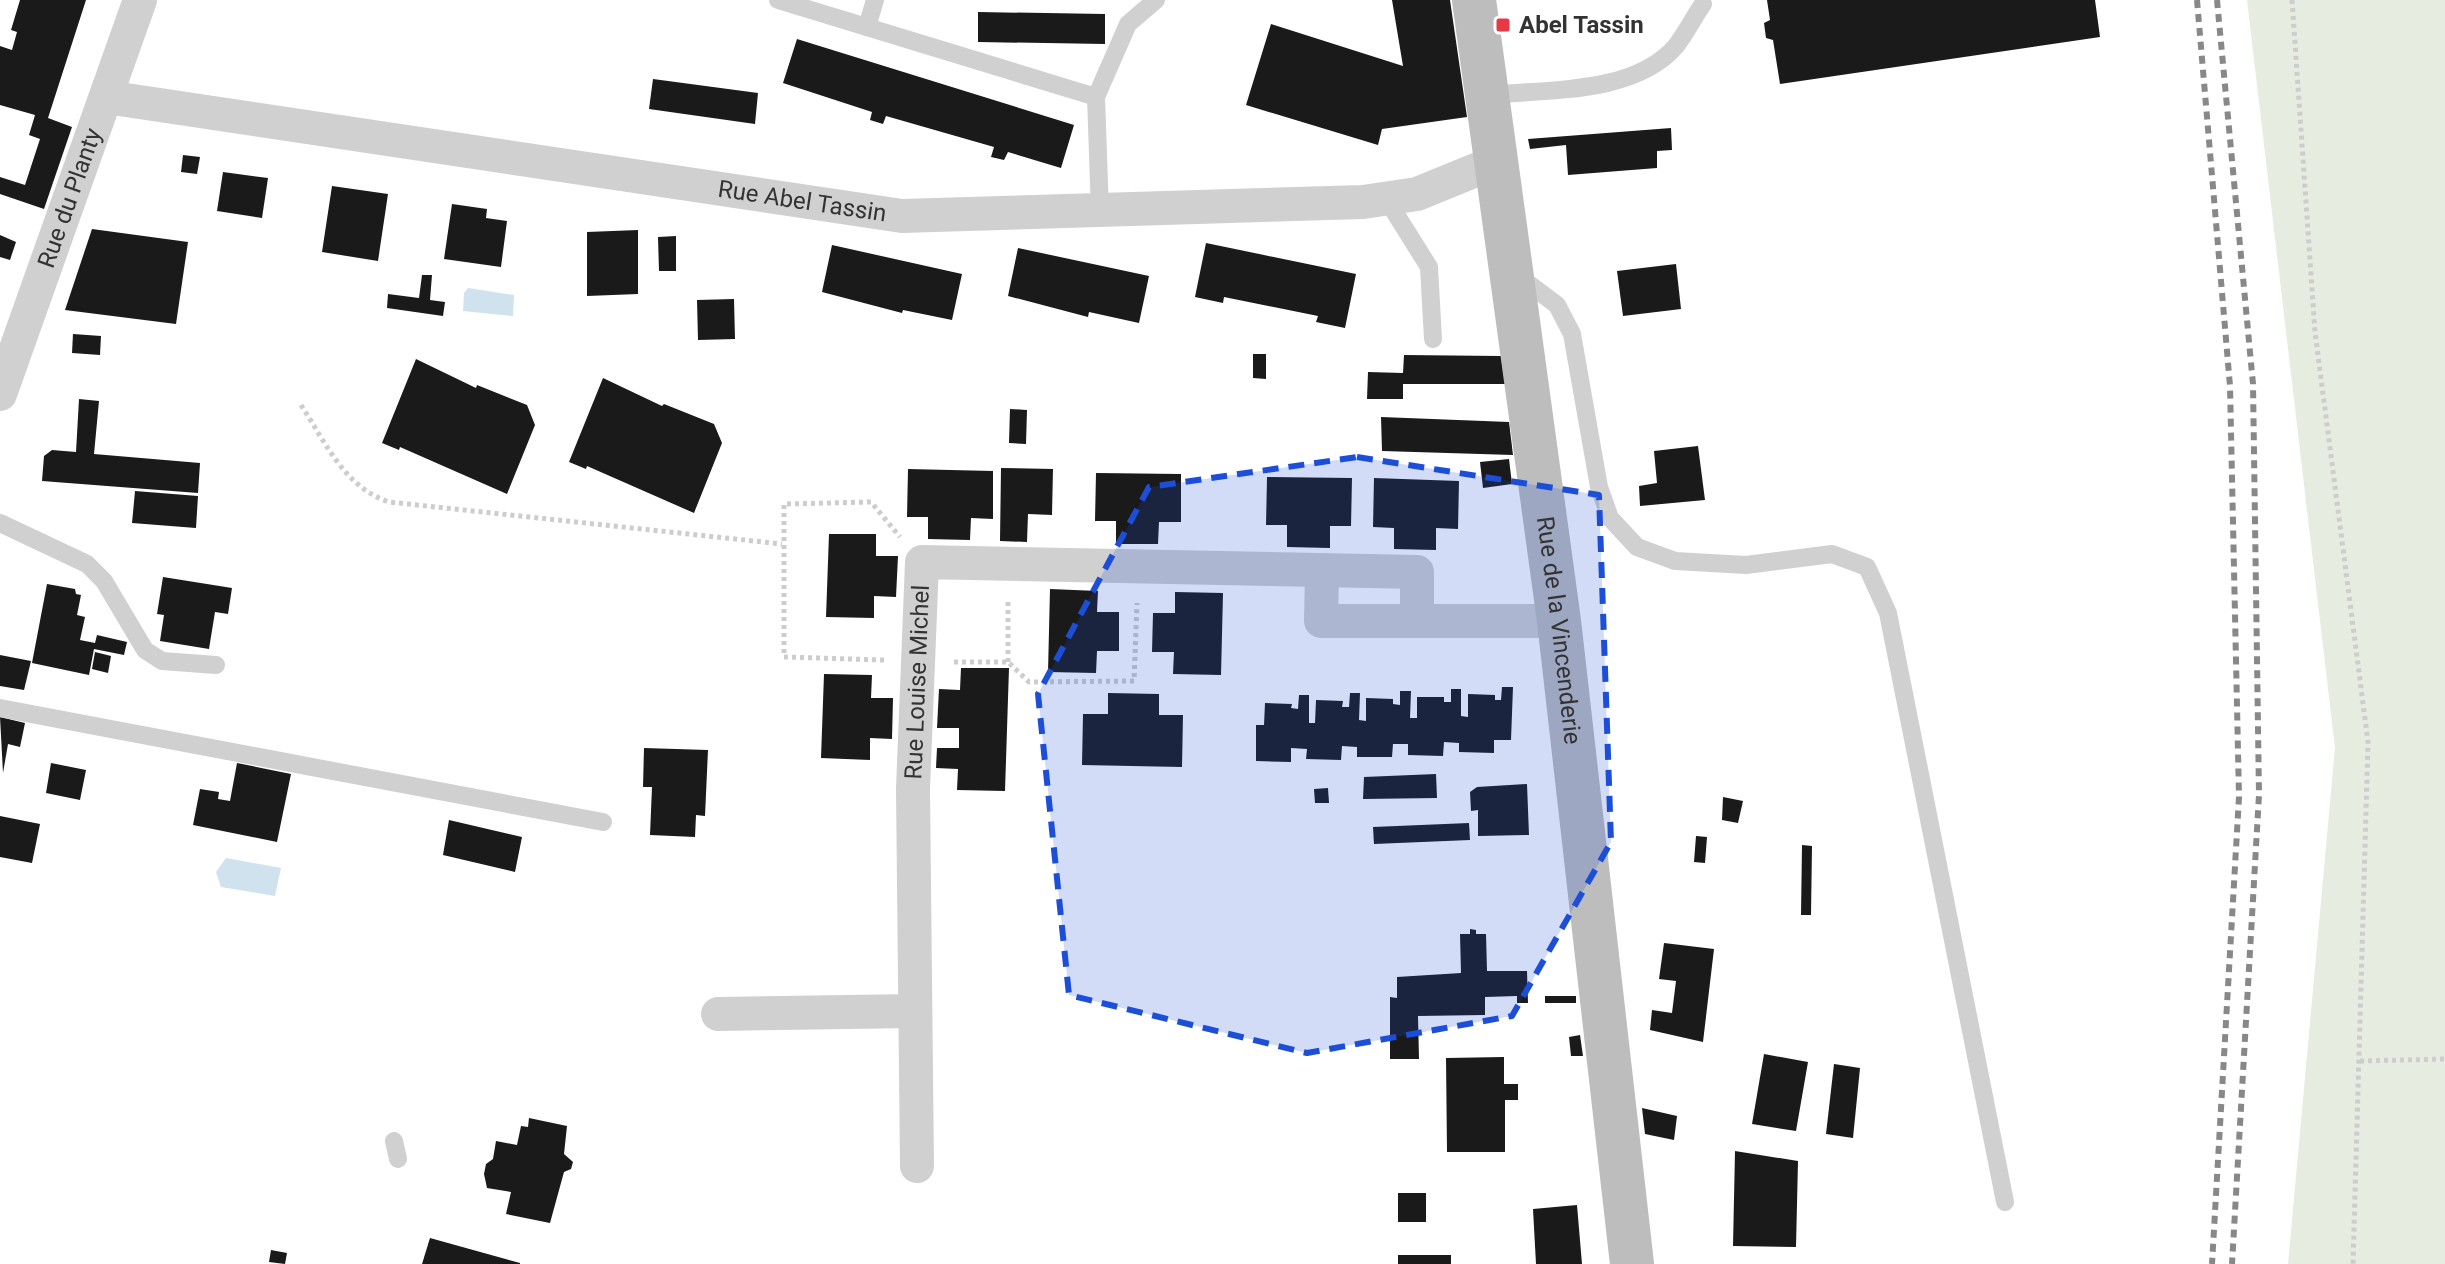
<svg xmlns="http://www.w3.org/2000/svg" width="2445" height="1264" font-family="Roboto,sans-serif">
	<rect width="100%" height="100%" fill="#fff"/>
	<path fill="#e6ecdf" d="M2247 0H2445V1264H2288L2335 748Z"/>
	<g fill="#cfe2ee">
		<path d="M468 288 514 295 513 316 463 311 464 293Z"/>
		<path d="M226 858 281 868 275 896 221 887 216 872Z"/>
	</g>
	<g fill="#1a1a1a">
		<path d="M20 0H86L48 118 72 127 44 209 0 194V177L25 185 40 139 29 135 35 115 0 105V46L12 50 17 32 11 30Z"/>
		<path d="M1392 0H1450L1467 117 1382 129 1378 145 1246 105 1271 24 1403 66Z"/>
		<path d="M1767 0H2095L2100 37 1780 84 1773 40 1766 38 1764 23 1770 20Z"/>
		<path d="M978 12 1105 14V44L978 42Z"/>
		<path d="M797 39 1074 125 1061 168 1008 152 1004 160 991 157 994 147 886 116 883 124 870 120 872 112 783 83Z"/>
		<path d="M653 79 758 93 755 124 649 109Z"/>
		<path d="M1671 128 1672 150 1657 151V168L1568 175 1566 145 1530 149 1528 139Z"/>
		<path d="M183 155 200 157 197 174 181 172Z"/>
		<path d="M223 172 268 178 262 218 217 211Z"/>
		<path d="M332 186 388 194 378 261 322 252Z"/>
		<path d="M452 204 487 209 486 218 507 221 501 267 444 259Z"/>
		<path d="M92 229 188 242 176 324 65 310Z"/>
		<path d="M638 230V294L587 296V232Z"/>
		<path d="M0 235 16 242 10 260 0 257Z"/>
		<path d="M676 236V271H659L658 237Z"/>
		<path d="M1206 243 1356 274 1345 328 1316 322 1318 316 1224 297 1223 303 1195 297Z"/>
		<path d="M832 245 962 274 952 320 903 310 902 313 822 292Z"/>
		<path d="M1018 248 1149 276 1139 323 1089 312 1088 317 1008 296Z"/>
		<path d="M1676 264 1681 309 1623 316 1617 271Z"/>
		<path d="M422 275H432L430 300 445 302 443 316 387 308 388 294 419 298Z"/>
		<path d="M734 299 735 339 698 340 697 300Z"/>
		<path d="M73 334 101 336 100 355 72 353Z"/>
		<path d="M1253 354H1266V379L1253 378Z"/>
		<path d="M1404 355 1501 356 1505 384H1403V399H1367L1368 372 1403 373Z"/>
		<path d="M416 359 476 388 477 385 527 405 535 425 507 494 400 447 399 450 382 443Z"/>
		<path d="M603 378 662 406 664 404 714 424 722 443 694 513 587 466 586 469 569 462Z"/>
		<path d="M79 399 99 401 94 454 200 463 198 493 42 481 44 456 52 450 76 452Z"/>
		<path d="M1010 409 1027 410 1026 444 1009 443Z"/>
		<path d="M1381 417 1509 422 1513 455 1382 451Z"/>
		<path d="M1698 446 1705 500 1640 506 1639 486 1657 483 1654 451Z"/>
		<path d="M1509 459 1512 484 1483 488 1480 462Z"/>
		<path d="M1001 468 1053 469 1052 515 1028 514 1027 542 1000 541Z"/>
		<path d="M908 469 993 471V519L971 518 970 540 928 539V517H907Z"/>
		<path d="M1096 473 1181 474V522H1159L1158 544H1116V521H1095Z"/>
		<path d="M1267 477 1352 478 1351 526H1330V548L1287 547V525H1266Z"/>
		<path d="M1374 478 1459 481 1458 529 1436 528V550L1394 549V528L1373 527Z"/>
		<path d="M135 491 198 496 196 528 132 523Z"/>
		<path d="M829 534H876V556H898L896 597 874 596V618L826 617Z"/>
		<path d="M163 577 232 588 228 614 215 612 209 649 160 641 164 615 157 614Z"/>
		<path d="M47 584 75 589 76 594 81 595 77 615 85 617 80 640 95 643 97 635 127 642 124 655 94 649 89 675 32 663Z"/>
		<path d="M1050 589 1098 591 1097 612H1119V651H1097L1096 673 1048 672Z"/>
		<path d="M1175 592 1223 593 1221 675 1173 674 1174 652H1152L1153 613H1175Z"/>
		<path d="M95 652 111 656 108 673 92 669Z"/>
		<path d="M0 655 31 661 24 690 0 686Z"/>
		<path d="M961 668H1009L1005 791 957 790 958 769 936 768 937 748H959V728H937L939 689 960 690Z"/>
		<path d="M824 674 872 675 871 698H893L892 739 870 738V760L821 758Z"/>
		<path d="M1502 687H1513L1511 740H1494V753L1459 752V743L1444 742 1443 756 1408 755V744H1393L1392 757H1357V747L1342 746 1341 760 1306 759 1307 749 1291 748V762L1256 761V725H1264L1265 703 1292 704 1291 708 1298 709 1299 695H1309V723H1315L1316 700 1343 701 1342 707H1349L1350 693H1360L1359 720 1366 721V698L1393 699V704L1400 705V691H1411L1410 718H1417V697H1444V702H1451V689H1461V716L1468 717V694L1495 695V700H1501Z"/>
		<path d="M1108 693 1159 694V715H1183L1182 767 1082 765 1083 714H1108Z"/>
		<path d="M0 717 25 723 20 747 8 744 3 773Z"/>
		<path d="M644 748 708 750 705 816 696 815 695 837 650 835 652 787H643Z"/>
		<path d="M51 763 86 770 80 800 46 793Z"/>
		<path d="M237 763 291 774 277 842 193 825 200 789 219 792 218 799 230 801Z"/>
		<path d="M1436 774 1437 798 1363 799 1364 777Z"/>
		<path d="M1527 784 1529 835 1478 836V810L1471 811 1470 792 1477 787Z"/>
		<path d="M1328 788 1329 803H1315L1314 789Z"/>
		<path d="M1723 797 1743 801 1738 823 1722 820Z"/>
		<path d="M0 816 40 824 32 863 0 857Z"/>
		<path d="M449 820 522 837 515 872 443 855Z"/>
		<path d="M1469 823 1470 840 1374 844 1373 827Z"/>
		<path d="M1696 836 1707 837 1705 863 1694 862Z"/>
		<path d="M1802 845 1812 846 1811 915H1801Z"/>
		<path d="M1470 929 1476 930V934H1486L1487 971H1527L1528 1003H1517V996L1485 997V1015L1418 1016 1419 1059H1390V997L1397 998V977L1461 973 1460 934H1470Z"/>
		<path d="M1664 943 1714 949 1703 1042 1650 1030 1652 1010 1672 1013 1676 981 1659 979Z"/>
		<rect x="1545" y="996" width="31" height="7"/>
		<path d="M1580 1035 1583 1056H1571L1569 1037Z"/>
		<path d="M1764 1054 1808 1062 1796 1131 1752 1124Z"/>
		<path d="M1504 1057V1084H1518V1100H1505V1152H1447L1446 1058Z"/>
		<path d="M1834 1064 1860 1068 1853 1138 1826 1134Z"/>
		<path d="M1642 1108 1677 1116 1674 1140 1645 1134Z"/>
		<path d="M529 1118 567 1126 564 1154 573 1162 571 1169 564 1172 550 1223 506 1214 511 1192 487 1188 484 1174 486 1164 493 1159 496 1141 517 1145 521 1126 528 1127Z"/>
		<path d="M1735 1151 1798 1161 1796 1247 1733 1246Z"/>
		<rect x="1398" y="1193" width="28" height="29"/>
		<path d="M1577 1205 1582 1264H1536L1533 1209Z"/>
		<path d="M430 1238 520 1263V1264H422Z"/>
		<path d="M271 1250 287 1253 285 1264 269 1262Z"/>
		<rect x="1398" y="1255" width="53" height="9"/>
	</g>
	<g fill="none" stroke-linecap="round" stroke-linejoin="round">
		<g stroke="#cdcdcd" stroke-width="5" stroke-dasharray="4 4" stroke-linecap="butt">
			<path d="M2292 0 2315 332 2368 742 2353 1264"/>
			<path d="M301 405C326 443 344 487 389 502L782 544"/>
			<path d="M884 660 784 657V504L871 502 900 537"/>
			<path d="M954 662H1008L1029 682 1134 681 1137 603"/>
			<path d="M1008 662V599"/>
			<path d="M2360 1061 2445 1059"/>
		</g>
		<g stroke="#d0d0d0" stroke-width="18">
			<path d="M778 0 1096 97 1100 212"/>
			<path d="M867 27 875 0"/>
			<path d="M1487 95C1546 89 1634 95 1676 46 1686 33 1694 17 1703 4"/>
			<path d="M1096 97 1128 24 1156 0"/>
			<path d="M1387 200 1429 267 1433 339"/>
			<path d="M1517 275 1557 305 1572 334 1599 487 1610 518 1637 547 1675 561 1746 565 1832 554 1867 567 1888 613 2005 1202"/>
			<path d="M0 523 87 564 104 581 145 650 162 661 216 665"/>
			<path d="M0 708 603 822"/>
			<path d="M394 1141 398 1159"/>
		</g>
		<g stroke="#d0d0d0" stroke-width="34">
			<path id="s1" d="M106 97 902 216 1363 202 1417 194 1498 161"/>
			<path id="s2" d="M0 394 140 0"/>
			<path d="M1322 570 1321 621H1559"/>
			<path d="M718 1014 915 1011"/>
			<path id="s3" d="M917 1166 913 789 922 562 1417 572V621"/>
		</g>
		<path stroke="#bdbdbd" stroke-width="44" id="s4" d="M1474 0 1559 621 1632 1264"/>
		<g stroke="#888" stroke-width="6" stroke-dasharray="8 6" stroke-linecap="butt">
			<path d="M2197 0 2230 386 2239 797 2212 1264"/>
			<path d="M2217 0 2253 384 2259 795 2232 1264"/>
		</g>
	</g>
	<path fill="#1d4ed8" fill-opacity="0.2" stroke="#1d4ed8" stroke-width="6" stroke-dasharray="16 10" stroke-linejoin="round" d="M1357 457 1599 495 1611 842 1512 1016 1307 1053 1069 995 1038 694 1149 487Z"/>
	<rect fill="#e63946" stroke="#fff" stroke-width="3" x="1495" y="17" width="16" height="16" rx="4"/>
	<g text-anchor="middle" stroke-width="8" stroke-linejoin="round" paint-order="stroke">
		<g font-size="24" font-weight="bold" fill="#333" stroke="#fff" text-anchor="start">
			<text x="1519" y="33">Abel Tassin</text>
		</g>
		<g font-size="24" fill="#333" stroke="#fff">
			<text dy="8" stroke="none"><textPath href="#s2" startOffset="208">Rue du Planty</textPath></text>
			<text dy="8" stroke="none"><textPath href="#s1" startOffset="704">Rue Abel Tassin</textPath></text>
			<text dy="8" stroke="none"><textPath href="#s4" startOffset="636">Rue de la Vincenderie</textPath></text>
			<text dy="8" stroke="none"><textPath href="#s3" startOffset="484">Rue Louise Michel</textPath></text>
		</g>
	</g>
</svg>
